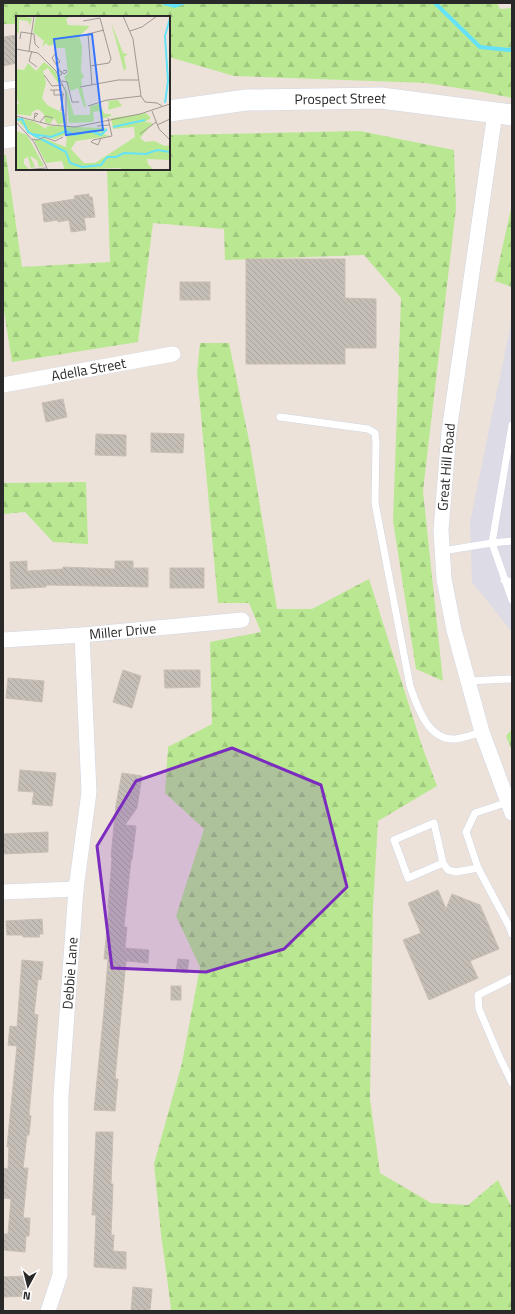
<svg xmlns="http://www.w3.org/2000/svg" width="515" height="1314" font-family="'Titillium Web',sans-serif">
	<defs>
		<pattern id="forest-firs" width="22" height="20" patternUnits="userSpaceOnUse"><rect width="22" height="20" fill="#bae892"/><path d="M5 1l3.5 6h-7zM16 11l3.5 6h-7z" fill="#a0c77e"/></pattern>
		<pattern id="building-back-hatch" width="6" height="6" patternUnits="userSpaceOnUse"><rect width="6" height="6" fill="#c4beb6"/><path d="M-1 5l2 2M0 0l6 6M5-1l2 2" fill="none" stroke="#a8a39c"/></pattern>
	</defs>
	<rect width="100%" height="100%" fill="#ede2da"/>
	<path fill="#dddbe5" d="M512 318V632L472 582 470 522Z"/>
	<g fill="url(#forest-firs)">
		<path d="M3 3H497L500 9 512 8V98L477 91 426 83 234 76 169 57V17H17V24H3Z"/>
		<path d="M360 131 454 150 456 208 423 491 443 681 416 669 393 521 401 298 364 255 225 260 224 229 153 223 138 342 12 362 3 304V155H6L22 267 110 262 107 169H169V135Z"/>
		<path d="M512 204V287L495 281Z"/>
		<path d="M200 343H229L250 445 277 609H312L369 579 422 746 437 786 378 821 373 907 370 1099 380 1173 431 1203 468 1205 498 1180 512 1208V1311H170L171 1308 161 1234 154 1164 182 1063 200 967 176 916 204 829 165 793 168 747 212 724 210 642 261 632 249 603H218L197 372Z"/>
		<path d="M86 482 88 544 53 542 25 512 3 514V483Z"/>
		<path d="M512 729V751L506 736Z"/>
	</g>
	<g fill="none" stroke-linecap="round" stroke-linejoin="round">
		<g stroke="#65e2f7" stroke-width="4">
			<path d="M164 3 175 6 183 3"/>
			<path d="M435 3 480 47 509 50 512 49"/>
		</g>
	</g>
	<g fill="url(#building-back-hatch)" stroke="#c8beb4">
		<path d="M17 35V63L3 66V37Z"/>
		<path d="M89 194V197H92L95 217 84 218 86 230 71 232 69 220 58 222V220L44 222 42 204 75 199 74 196Z"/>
		<path d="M246 259H345V298L376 299V348H345V364H246Z"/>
		<rect x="180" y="282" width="30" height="18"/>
		<path d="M63 399 67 417 46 422 42 403Z"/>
		<path d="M151 433 184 434 183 453 151 452Z"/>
		<path d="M96 434 126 435V456L95 455Z"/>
		<path d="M27 561V571L63 569V567L115 569V561H133V568H148V587L46 585V587L11 589 10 562Z"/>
		<rect x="170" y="568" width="34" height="20"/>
		<path d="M123 670 141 676 132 708 113 702Z"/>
		<path d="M164 670H200V687L165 688Z"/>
		<path d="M8 678 44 681 42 702 6 698Z"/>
		<path d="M20 770 56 773 52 806 32 804 34 792 18 791Z"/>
		<path d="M122 773 142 776 137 808 125 825 136 826 132 860H131L124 927H127L125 948 149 950 148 963 126 961 115 1079H118L115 1111 94 1110 104 1010 108 959H104L109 908H108L112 858 111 857 116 805Z"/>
		<path d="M48 832V852L3 854V834Z"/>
		<path d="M438 890 446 909 452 894 480 905 499 949 470 961 478 978 429 1000 403 940 421 933 408 903Z"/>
		<path d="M42 919 43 934H39L40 937H23V935H7L6 921Z"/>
		<path d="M178 959 189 960 187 973 176 971Z"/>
		<path d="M22 960 43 962 41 980 38 979 34 1014 38 1015 29 1115 31 1116 29 1135H27L23 1168H28L23 1218H30L29 1236H26L25 1252 3 1250V1234H8L11 1199 3 1198V1168L8 1169 9 1147H7L17 1046 8 1045 10 1026 17 1027Z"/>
		<rect x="171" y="986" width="10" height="14"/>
		<path d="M96 1132H113L111 1184H113L111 1235H114L113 1251 126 1252V1269L94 1267 96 1215H92Z"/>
		<path d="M27 1276 28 1296 3 1297V1277Z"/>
		<path d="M133 1287 152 1289 150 1311H131Z"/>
	</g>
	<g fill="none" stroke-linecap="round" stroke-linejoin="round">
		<defs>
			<g id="lane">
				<path d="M3 86 17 84"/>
				<path d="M280 417 368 429 375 433 376 444 375 503 410 686C417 706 428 741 455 739 464 738 474 734 482 732"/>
				<path d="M512 425 492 543 512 541"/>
				<path d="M442 551 492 543 512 600"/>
				<path d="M504 580 512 582"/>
				<path d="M467 681 512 679"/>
				<path d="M508 802 475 813 466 832 478 868 509 926 512 934"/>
				<path d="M443 863 408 878 394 840 434 823 443 863 448 870 456 872 478 868"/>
				<path d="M512 978 478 995 479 1009 499 1056 512 1083"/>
			</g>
			<g id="street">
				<path d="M495 113 449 432 441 530 444 579 454 630 482 732 512 813"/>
				<path id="s1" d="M3 385 173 354"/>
				<path id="s2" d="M3 640 82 635 242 620"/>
				<path d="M3 892 76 889"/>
				<path id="s3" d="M48 1311 60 1275 61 1096 76 889 89 792 82 635"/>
			</g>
			<g id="secondary">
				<path id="s4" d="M169 111 246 100 381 98 512 115"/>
				<path d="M3 138 17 136"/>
			</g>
		</defs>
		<use href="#lane" stroke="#cfd6e4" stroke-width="8"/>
		<use href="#street" stroke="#cfd6e4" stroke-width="16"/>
		<use href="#secondary" stroke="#cfd6e4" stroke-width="22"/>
		<use href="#lane" stroke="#fff" stroke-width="7"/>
		<use href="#street" stroke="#fff" stroke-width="15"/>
		<use href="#secondary" stroke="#fff" stroke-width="21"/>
	</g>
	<path fill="#7b2cbf" fill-opacity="0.2" stroke="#7b2cbf" stroke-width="3" stroke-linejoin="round" d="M232 748 321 785 347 887 284 949 206 972 112 968 97 846 136 781Z"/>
	<g text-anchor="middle" stroke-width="3.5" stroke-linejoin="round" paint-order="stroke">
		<g font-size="14" fill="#292929" stroke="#fff">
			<text dy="5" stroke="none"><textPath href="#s4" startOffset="172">Prospect Street</textPath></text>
			<text dy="5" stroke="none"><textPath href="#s1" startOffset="87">Adella Street</textPath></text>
			<text transform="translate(446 467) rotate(-85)" y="5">Great Hill Road</text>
			<text dy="5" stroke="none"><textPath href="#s2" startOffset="120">Miller Drive</textPath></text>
			<text dy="5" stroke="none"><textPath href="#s3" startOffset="340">Debbie Lane</textPath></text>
		</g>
	</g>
	<g transform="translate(16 16)">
		<rect width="154" height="154" fill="#ede2da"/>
		<path d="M0 0 16 2 14 10 12 5 3 4V17L0 16ZM20 0H55L50 3 52 9 74 10 63 20 66 30 65 55 68 61 65 63 66 69 63 71 66 72 70 91H68L62 72 55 75 48 61 52 57 49 32H40L38 28 33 30 30 27 26 31 28 25 17 16ZM95 6 107 37 112 38 108 41 110 52 108 55ZM28 46 39 55 44 65 42 67 32 52 27 55 30 67 26 82 31 89 49 98 48 107 42 109 38 102 34 108 29 106 28 98 22 93 16 96 15 100 0 98V90L3 87 0 82V53L8 54 12 47 20 55ZM49 68 58 99H74V90L83 88 89 98H95V100L86 103 83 95 77 96 78 104 76 106 53 107ZM102 84 106 90 92 94 93 86 89 85ZM130 97 135 102 129 106 137 107 124 122 129 126 138 125 149 130 154 129V144L131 143 132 148 138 154H107L104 152 49 154 46 145 30 147 18 124 27 122 50 131 51 118 38 123 27 120 19 122 0 103V101L19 106 30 113 31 110 89 112 91 115 87 118 94 120 60 125 55 133 68 147H79L119 121 118 111 97 113 95 102ZM0 115 11 119 28 150 23 151 21 144 14 140 19 151 15 152 12 141 8 143V148L13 153 0 154Z" fill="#bae892"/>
		<path fill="none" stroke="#65e2f7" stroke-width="2" d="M149 87 152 65 149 20 154 2M1 104 6 103 12 116 50 136 54 147 66 151 85 149 91 141H100L108 137 130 138 141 134 154 136M97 111 129 104M16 118 35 121 50 115 58 119 75 115 85 119 91 113"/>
		<path fill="none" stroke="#9f9893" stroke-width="1" d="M107 0 117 23 125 80 129 86 141 87 146 90M67 5 84 2 95 43 93 47 74 50M114 15 126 11 141 0M4 23 5 16 18 18 19 28 23 32M0 33 22 37 40 55 50 76V110M13 35 18 0M16 35 13 45 21 51M40 48 44 46 39 38 36 42 46 58 43 60M45 55 48 58 51 56 50 54 47 55M28 59 36 70 47 69M46 65 51 66 56 86H63M76 69 72 18 88 14M64 71 102 64H122M34 74H44L48 79M38 74V79H47L45 95M72 90 91 84 125 80M136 95 143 113 154 124M0 100 35 109 59 111 124 98 154 88M18 104 19 97 22 98 19 101M0 106 18 126 32 154M24 106 29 100 37 102M141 109 154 103M81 110 93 109M124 118 140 106M85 122 82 129 75 126 77 124 96 120 92 102M16 123 22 124 28 121 39 125 47 121M9 154 30 152"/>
		<path fill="#3574ff" fill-opacity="0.15" stroke="#3574ff" stroke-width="2" d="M76 18 87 114 50 119 38 23Z"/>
		<rect width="154" height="154" fill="none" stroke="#292929" stroke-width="2"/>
	</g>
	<rect width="515" height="1314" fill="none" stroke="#292929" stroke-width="8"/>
	<g transform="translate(28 1286) rotate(187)" stroke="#ffffff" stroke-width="3" paint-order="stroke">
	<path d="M0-3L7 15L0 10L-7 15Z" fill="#292929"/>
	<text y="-6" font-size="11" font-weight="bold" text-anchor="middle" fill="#292929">N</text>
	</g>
</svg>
